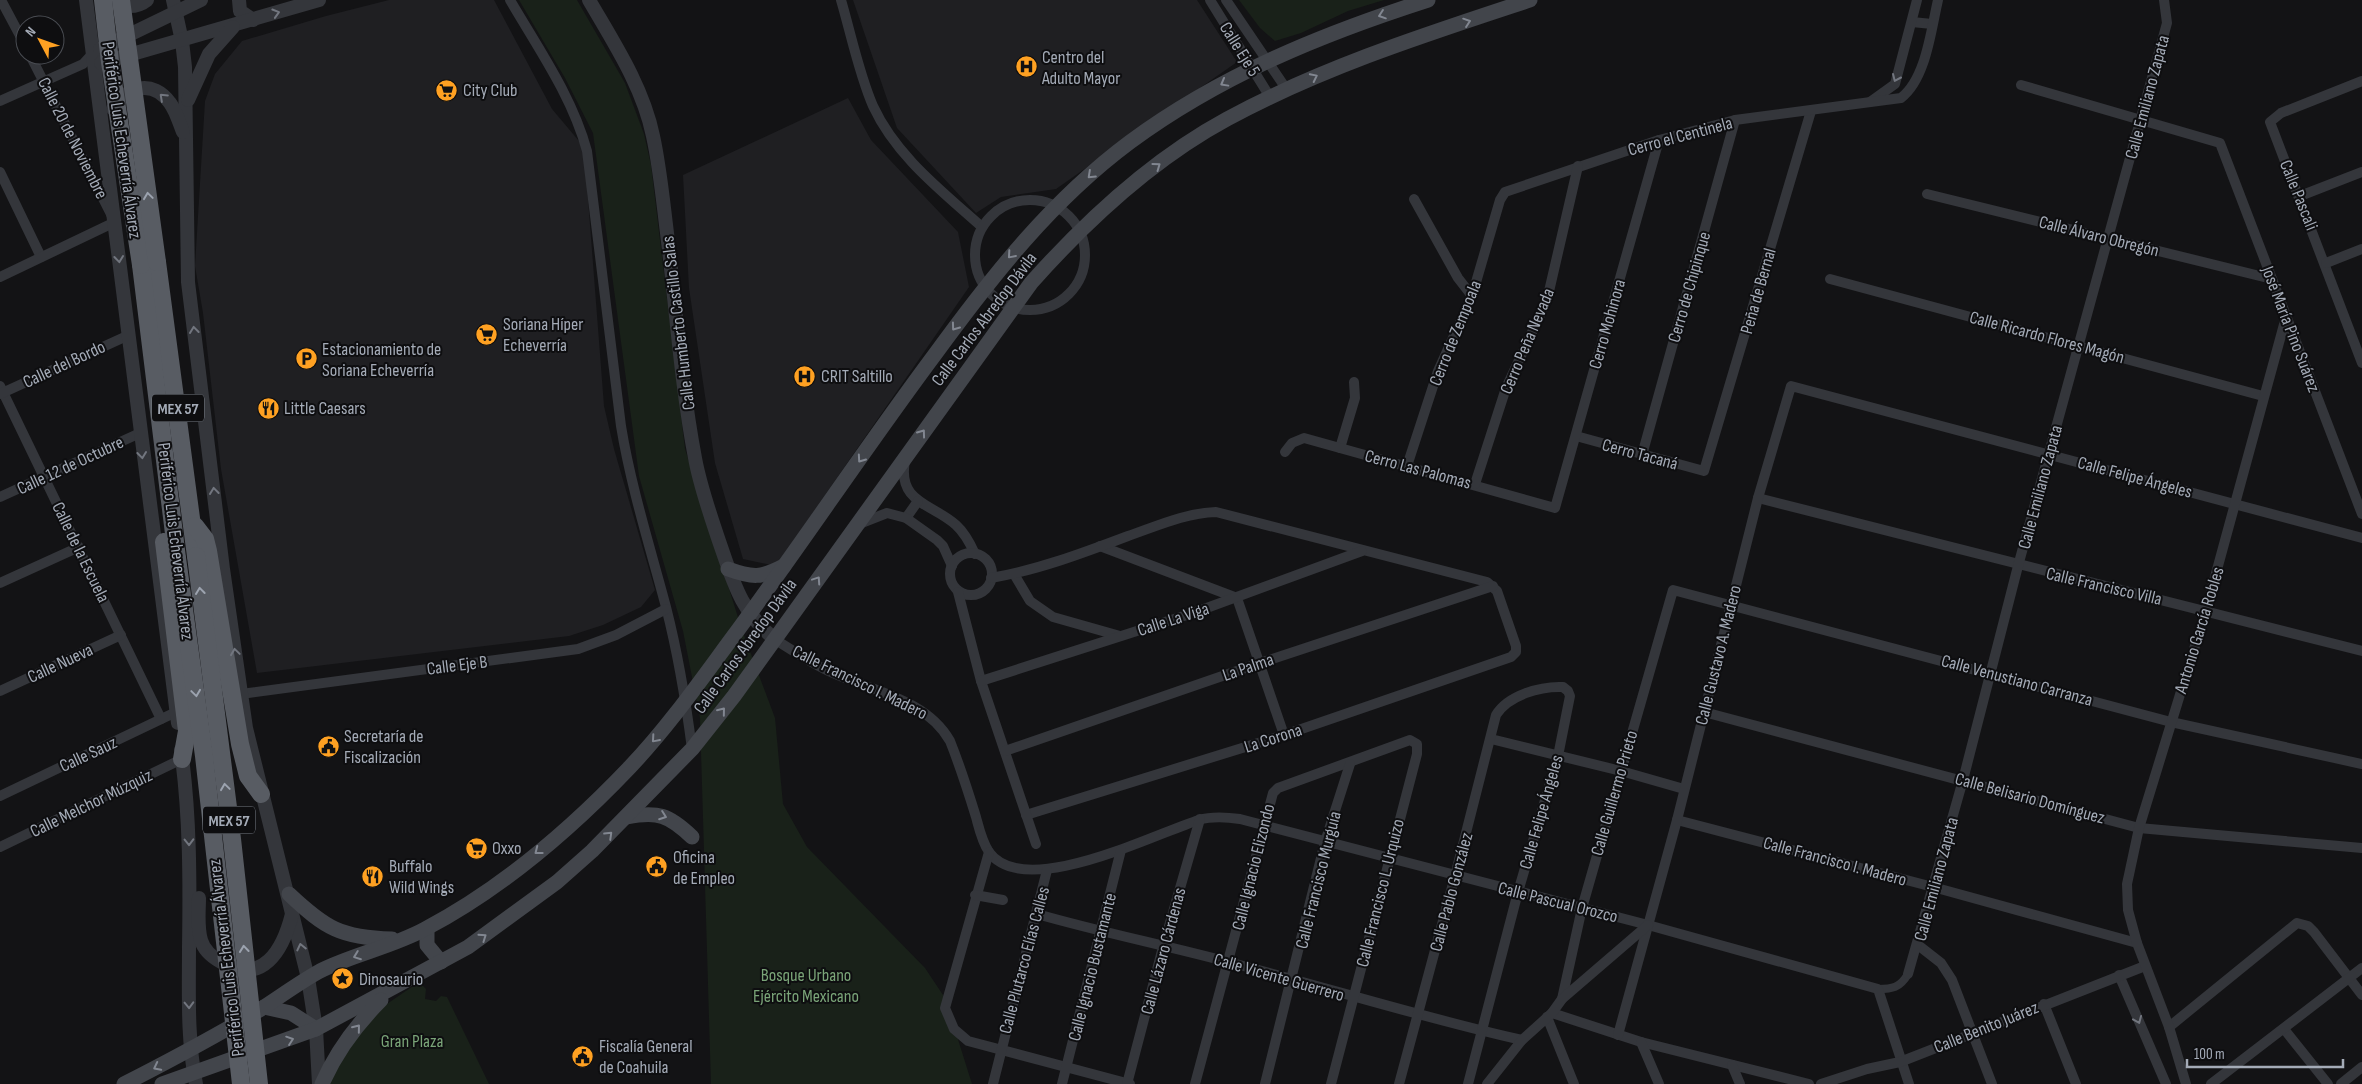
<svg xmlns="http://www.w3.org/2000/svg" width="2362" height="1084" font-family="'Sofia Sans Condensed',sans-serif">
	<rect width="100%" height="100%" fill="#131315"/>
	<g fill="#1f1f22">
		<path d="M389 0H494L552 109 584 147 604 406 614 449 655 590 641 607 603 625 569 636 257 673 221 469 203 313 195 266 205 101 215 74 242 41 326 16Z"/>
		<path d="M853 0H1197L1237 62 1056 189 1001 197 976 213 897 128Z"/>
		<path d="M848 98 871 140 958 232 969 287 776 566 743 559 715 463 689 288 683 175Z"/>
	</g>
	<g fill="#192119">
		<path d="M519 0H577L625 83 644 134 651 165 685 449 742 630 775 718 783 804 807 847 925 968 945 998 972 1084H711L700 718 683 631 639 476 593 133 565 78Z"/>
		<path d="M1239 0H1384L1348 11 1301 33 1275 41 1260 28Z"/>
		<path d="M419 982 426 989 425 999 436 1001 441 996 447 997 489 1084H329L339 1056 384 1006Z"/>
	</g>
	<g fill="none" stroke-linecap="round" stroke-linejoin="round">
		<path stroke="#34363b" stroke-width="8" d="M1878 989C1892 989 1900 988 1908 974"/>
		<g stroke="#34363b" stroke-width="10">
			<path d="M1 0 25 45"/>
			<path d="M510 0C538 48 572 96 587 151L621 426C631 487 650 547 666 607 678 654 686 702 692 749"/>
			<path d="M841 0C851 34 859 74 873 106 896 156 942 191 982 227"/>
			<path d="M1210 0 1270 97"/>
			<path d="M1226 0 1287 90"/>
			<path d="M1912 22 1932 24"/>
			<path d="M2362 81 2281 113 2270 122 2362 363"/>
			<path d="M2021 85 2220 143 2362 514"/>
			<path d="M0 101 83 64 93 53"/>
			<path d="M1870 102 1895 84 1917 0"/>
			<path d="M0 172 41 257"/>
			<path d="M1927 194 2272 279"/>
			<path d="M2300 196 2362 172"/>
			<path d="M1414 199 1458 278 1472 296"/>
			<circle cx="1030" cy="255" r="55"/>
			<path d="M2326 263 2362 249"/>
			<path d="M0 277 115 222 30 55"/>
			<path d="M1830 279 2263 396"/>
			<path d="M0 386 161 719"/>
			<path d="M0 394 129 335"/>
			<path d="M1576 436 1704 471 1811 111"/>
			<path d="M1340 448 1355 398 1354 382"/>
			<path d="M1285 452 1292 443 1304 438 1555 508 1659 140"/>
			<path d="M1642 455 1735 120"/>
			<path d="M905 461C897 503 933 504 956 525 965 533 970 543 975 554"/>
			<path d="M1407 466 1438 371 1472 296 1500 200 1505 192 1659 140 1735 120 1901 98C1926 79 1931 30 1938 0"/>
			<path d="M1475 484 1506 388 1547 300 1578 166"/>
			<path d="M0 497 140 433"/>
			<path d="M1758 498 2362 651"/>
			<path d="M906 518 918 501"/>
			<path d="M859 524 887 513 906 518 937 540 943 546 952 566"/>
			<path d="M1100 546 1237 598 1284 735"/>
			<circle cx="971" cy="574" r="21"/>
			<path d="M1014 574 1030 601 1053 617 1120 636"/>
			<path d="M991 578C1038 570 1083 553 1128 536 1157 526 1185 513 1216 512L1487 582 1497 591 1516 646V652L1511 657 1284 735 1026 815"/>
			<path d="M0 583 79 547"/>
			<path d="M958 592 981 681 1036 844"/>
			<path d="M776 640C795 652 813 664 833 673 874 692 926 699 950 741 960 766 968 791 976 817 979 828 982 842 989 852 1024 901 1154 834 1199 820 1212 816 1226 817 1240 819L1648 925 1878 989 1909 1084"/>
			<path d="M981 681 1193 613 1362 551"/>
			<path d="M0 691 121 635"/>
			<path d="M241 694 578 649 616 635 666 609"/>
			<path d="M1704 712 2139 828 2362 848"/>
			<path d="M1491 739 1621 771 1684 789"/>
			<path d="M1005 751 1260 663 1493 586"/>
			<path d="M0 796 176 712"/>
			<path d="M1677 820 1933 887 2137 943"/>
			<path d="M0 847 182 759"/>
			<path d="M989 852 945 1008 954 1029 968 1041 1130 1084"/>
			<path d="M975 895 1003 900"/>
			<path d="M1037 914C1100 932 1164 945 1228 962 1326 987 1423 1018 1522 1040"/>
			<path d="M1918 945 1941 963 1952 980 1992 1084"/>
			<path d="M1908 974 1963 780 2018 566 2167 23 2164 0"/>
			<path d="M2119 975 2166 1084"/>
			<path d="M1562 999 1582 908 1673 590 2171 722 2362 764"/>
			<path d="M2044 1004 2076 1084"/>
			<path d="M1552 1013 1641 1042 1809 1084"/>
			<path d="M1547 1017 1574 1084"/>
			<path d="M2169 1027 2297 923 2308 926 2314 932 2362 995"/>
			<path d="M2284 1029 2328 1084"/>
			<path d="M1618 1035 1677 820 1758 498 1791 386 2362 538"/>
			<path d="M1641 1042 1659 1084"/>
			<path d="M1732 1065 1740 1084"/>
			<path d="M993 1084 1047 870"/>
			<path d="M1062 1084 1121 850"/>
			<path d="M1127 1084 1163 947 1200 819"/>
			<path d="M1195 1084 1273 793 1278 788 1410 740 1417 744V754L1331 1084"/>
			<path d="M1265 1084 1325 842 1350 764"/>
			<path d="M1399 1084 1455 876 1496 715C1508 695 1541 686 1563 687L1568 691 1570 696 1558 756 1518 892 1468 1084"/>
			<path d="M1487 1084 1522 1040 1552 1013 1562 999 1648 925"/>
			<path d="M1821 1084 1867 1069 1900 1062 2145 966"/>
			<path d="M2186 1084 2169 1027 2137 943 2128 910 2127 884 2139 828 2206 610 2286 317"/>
			<path d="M2211 1084 2362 968"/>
			<path d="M2341 1084 2362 1067"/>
		</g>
		<g stroke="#34363b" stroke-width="14">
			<path d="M86 0 178 723"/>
			<path d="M173 0 182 41 185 67 188 282 223 569 246 728 308 978 316 1029 319 1084"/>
			<path d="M239 0 240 11 253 20"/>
			<path d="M589 0C614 43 643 87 653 136 660 168 663 201 667 233 676 308 681 384 695 458 700 486 710 514 719 541 733 581 741 613 776 640"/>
			<path d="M114 3C125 7 137 8 147 0"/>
			<path d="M100 49 201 0"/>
			<path d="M101 63 319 0"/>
			<path d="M188 100 209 54 233 27"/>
			<path d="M113 109C126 86 153 79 170 103 176 111 179 122 183 132"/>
			<path d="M181 750C190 815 190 881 189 947 189 993 187 1039 196 1084"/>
			<path d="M199 898C199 911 197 927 201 940 204 951 212 957 221 962 263 986 283 950 292 914"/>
		</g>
		<g stroke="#42454b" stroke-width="15">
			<path d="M728 569C753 578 761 578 784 566"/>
			<path d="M627 817C658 811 669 815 692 837"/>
			<path d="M289 894C325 928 341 938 392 939"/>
			<path d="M427 929V945L441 962"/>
			<path d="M264 1007 291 1013 316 1029"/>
			<path d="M124 1084C171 1060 216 1036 261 1009 281 996 300 982 320 971 354 954 392 947 425 929 501 889 571 829 630 767 670 725 703 677 738 630 805 539 868 444 936 353 993 275 1052 200 1130 142 1221 75 1322 34 1428 0"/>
			<path d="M162 1084 316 1029 468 947 557 882 592 851 692 749 734 696 1031 283C1087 220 1153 159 1227 119 1323 67 1427 34 1530 0"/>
			<path d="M322 1084C336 1052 357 1024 381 1000"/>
		</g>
		<g stroke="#585c63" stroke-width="18">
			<path d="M157 262 196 556"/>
			<path d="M141 265 177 558"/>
			<path d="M195 526 205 539 208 551 240 744 248 776 261 794"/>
			<path d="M164 542 187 731 182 759"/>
		</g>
		<g stroke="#585c63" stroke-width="18">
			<path d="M103 0 110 62 141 265"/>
			<path d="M121 0 157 262"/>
			<path d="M196 556 232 839 259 1084"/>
			<path d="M177 558 204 756 241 1084"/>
		</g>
	</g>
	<defs><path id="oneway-chevron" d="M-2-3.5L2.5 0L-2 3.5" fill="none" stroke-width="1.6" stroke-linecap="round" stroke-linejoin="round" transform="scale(1.25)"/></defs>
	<g stroke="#72767f">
		<use href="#oneway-chevron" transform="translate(276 13) rotate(-17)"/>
		<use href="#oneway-chevron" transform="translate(1896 78) rotate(114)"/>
		<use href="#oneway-chevron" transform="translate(163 97) rotate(-137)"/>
		<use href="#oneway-chevron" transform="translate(119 259) rotate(83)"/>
		<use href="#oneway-chevron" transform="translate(194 330) rotate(-97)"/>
		<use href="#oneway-chevron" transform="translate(142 455) rotate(83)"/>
		<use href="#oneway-chevron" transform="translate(214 491) rotate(-97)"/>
		<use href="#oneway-chevron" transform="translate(235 652) rotate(-98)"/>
		<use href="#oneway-chevron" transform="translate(189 842) rotate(89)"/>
		<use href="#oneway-chevron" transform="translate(301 947) rotate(-103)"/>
		<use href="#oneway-chevron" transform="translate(189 1005) rotate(88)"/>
		<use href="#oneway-chevron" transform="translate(2138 1020) rotate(67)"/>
	</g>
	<g stroke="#828791">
		<use href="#oneway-chevron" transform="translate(1382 15) rotate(161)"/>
		<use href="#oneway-chevron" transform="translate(1467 22) rotate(-19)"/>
		<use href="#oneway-chevron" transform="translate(1314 77) rotate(-26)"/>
		<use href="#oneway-chevron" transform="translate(1224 83) rotate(151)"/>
		<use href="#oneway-chevron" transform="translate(1157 166) rotate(-36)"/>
		<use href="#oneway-chevron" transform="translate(1091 175) rotate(137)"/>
		<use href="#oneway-chevron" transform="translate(1011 255) rotate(131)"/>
		<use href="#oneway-chevron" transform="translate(955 327) rotate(126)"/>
		<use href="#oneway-chevron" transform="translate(922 433) rotate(-54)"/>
		<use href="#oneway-chevron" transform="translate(861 459) rotate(125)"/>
		<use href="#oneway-chevron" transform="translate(817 580) rotate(-56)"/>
		<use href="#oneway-chevron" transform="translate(722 711) rotate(-51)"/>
		<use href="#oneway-chevron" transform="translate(655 739) rotate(131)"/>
		<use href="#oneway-chevron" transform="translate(663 816) rotate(20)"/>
		<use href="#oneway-chevron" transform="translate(609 835) rotate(-44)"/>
		<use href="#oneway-chevron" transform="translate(538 851) rotate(142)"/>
		<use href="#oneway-chevron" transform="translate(483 937) rotate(-35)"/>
		<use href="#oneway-chevron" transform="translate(357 956) rotate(159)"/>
		<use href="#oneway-chevron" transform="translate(357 1028) rotate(-51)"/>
		<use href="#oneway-chevron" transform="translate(290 1040) rotate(-19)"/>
		<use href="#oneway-chevron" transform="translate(157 1067) rotate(153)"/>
	</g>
	<g stroke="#9ca3af">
		<use href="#oneway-chevron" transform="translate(148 196) rotate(-98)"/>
		<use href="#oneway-chevron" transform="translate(200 591) rotate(-97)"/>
		<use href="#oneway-chevron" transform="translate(196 693) rotate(82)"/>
		<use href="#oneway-chevron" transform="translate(225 787) rotate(-98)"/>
		<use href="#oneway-chevron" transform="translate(244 949) rotate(-96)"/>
	</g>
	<defs>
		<symbol id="hospital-disc" viewBox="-11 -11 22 22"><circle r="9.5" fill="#ffa122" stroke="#0e0e10"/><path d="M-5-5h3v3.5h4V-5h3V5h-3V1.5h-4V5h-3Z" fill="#111"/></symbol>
		<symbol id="supermarket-disc" viewBox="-11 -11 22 22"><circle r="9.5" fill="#ffa122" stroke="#0e0e10"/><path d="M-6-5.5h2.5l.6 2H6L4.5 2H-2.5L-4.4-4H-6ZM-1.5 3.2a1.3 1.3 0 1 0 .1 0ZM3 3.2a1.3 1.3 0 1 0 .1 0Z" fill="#111"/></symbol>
		<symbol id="parking-disc" viewBox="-11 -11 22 22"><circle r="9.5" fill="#ffa122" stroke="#0e0e10"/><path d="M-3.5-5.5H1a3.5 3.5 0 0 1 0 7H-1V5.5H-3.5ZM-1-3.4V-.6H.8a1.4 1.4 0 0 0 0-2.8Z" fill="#111"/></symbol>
		<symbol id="restaurant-disc" viewBox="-11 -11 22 22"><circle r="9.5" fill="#ffa122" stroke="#0e0e10"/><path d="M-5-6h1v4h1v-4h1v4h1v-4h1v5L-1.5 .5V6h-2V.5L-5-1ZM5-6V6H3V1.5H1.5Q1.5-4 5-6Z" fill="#111"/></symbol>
		<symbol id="civic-disc" viewBox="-11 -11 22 22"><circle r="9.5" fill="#ffa122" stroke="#0e0e10"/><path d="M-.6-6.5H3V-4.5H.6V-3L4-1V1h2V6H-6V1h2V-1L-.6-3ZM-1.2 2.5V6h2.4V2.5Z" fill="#111"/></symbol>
		<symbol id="sight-disc" viewBox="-11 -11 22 22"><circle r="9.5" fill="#ffa122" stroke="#0e0e10"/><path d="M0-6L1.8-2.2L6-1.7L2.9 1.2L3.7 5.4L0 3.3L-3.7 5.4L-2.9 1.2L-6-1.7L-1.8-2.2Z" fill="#111"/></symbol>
	</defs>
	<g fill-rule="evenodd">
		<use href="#hospital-disc" x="1014" y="54" width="25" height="25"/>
		<use href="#supermarket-disc" x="434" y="78" width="25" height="25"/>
		<use href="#supermarket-disc" x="474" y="322" width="25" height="25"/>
		<use href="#parking-disc" x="294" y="346" width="25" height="25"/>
		<use href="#hospital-disc" x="792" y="364" width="25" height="25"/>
		<use href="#restaurant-disc" x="256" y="396" width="25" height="25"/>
		<use href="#civic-disc" x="316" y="734" width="25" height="25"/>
		<use href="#supermarket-disc" x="464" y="836" width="25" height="25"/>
		<use href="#civic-disc" x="644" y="854" width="25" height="25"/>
		<use href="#restaurant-disc" x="360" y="864" width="25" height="25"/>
		<use href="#sight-disc" x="330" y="966" width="25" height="25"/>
		<use href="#civic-disc" x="570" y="1044" width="25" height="25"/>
	</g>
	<g text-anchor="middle" stroke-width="4" stroke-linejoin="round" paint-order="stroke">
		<g fill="#0e0e10" stroke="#777c85" stroke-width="1">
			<rect x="152" y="394.5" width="52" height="27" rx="4"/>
			<rect x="203" y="806.5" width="52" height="27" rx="4"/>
		</g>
		<g font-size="16" font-weight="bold" fill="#a4abb7">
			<text x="178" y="414">MEX 57</text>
			<text x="229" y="826">MEX 57</text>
		</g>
		<g font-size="18" fill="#a4abb7" stroke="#0e0e10">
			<text transform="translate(1240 49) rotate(58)" y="6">Calle Eje 5</text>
			<text transform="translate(2147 97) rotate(-75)" y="6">Calle Emiliano Zapata</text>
			<text transform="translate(1680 136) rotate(-15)" y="6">Cerro el Centinela</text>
			<text transform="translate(73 138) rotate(63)" y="6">Calle 20 de Noviembre</text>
			<text transform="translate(122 140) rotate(82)" y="6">Periférico Luis Echeverría Álvarez</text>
			<text transform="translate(2299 195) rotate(68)" y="6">Calle Pascali</text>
			<text transform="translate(2099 236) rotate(14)" y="6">Calle Álvaro Obregón</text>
			<text transform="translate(1689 287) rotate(-74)" y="6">Cerro de Chipinque</text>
			<text transform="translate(1758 291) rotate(-74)" y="6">Peña de Bernal</text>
			<text transform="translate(984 319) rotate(-53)" y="6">Calle Carlos Abredop Dávila</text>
			<text transform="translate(678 323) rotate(-97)" y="6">Calle Humberto Castillo Salas</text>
			<text transform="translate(1607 324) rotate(-74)" y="6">Cerro Mohinora</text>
			<text transform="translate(2291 329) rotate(69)" y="6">José María Pino Suárez</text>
			<text transform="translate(1455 333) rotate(-68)" y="6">Cerro de Zempoala</text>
			<text transform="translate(2047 337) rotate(15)" y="6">Calle Ricardo Flores Magón</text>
			<text transform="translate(1527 341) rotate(-67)" y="6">Cerro Peña Nevada</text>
			<text transform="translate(64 364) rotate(-25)" y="6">Calle del Bordo</text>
			<text transform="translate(1640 454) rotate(15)" y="6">Cerro Tacaná</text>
			<text transform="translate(70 465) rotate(-25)" y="6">Calle 12 de Octubre</text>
			<text transform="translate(1418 469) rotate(15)" y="6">Cerro Las Palomas</text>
			<text transform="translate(2135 477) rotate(15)" y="6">Calle Felipe Ángeles</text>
			<text transform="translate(2040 487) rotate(-75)" y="6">Calle Emiliano Zapata</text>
			<text transform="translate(176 541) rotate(83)" y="6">Periférico Luis Echeverría Álvarez</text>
			<text transform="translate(81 552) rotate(64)" y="6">Calle de la Escuela</text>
			<text transform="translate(2104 586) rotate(13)" y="6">Calle Francisco Villa</text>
			<text transform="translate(1173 619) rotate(-18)" y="6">Calle La Viga</text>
			<text transform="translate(2199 630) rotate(-73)" y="6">Antonio García Robles</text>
			<text transform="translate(745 646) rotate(-54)" y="6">Calle Carlos Abredop Dávila</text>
			<text transform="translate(1718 655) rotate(-76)" y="6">Calle Gustavo A. Madero</text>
			<text transform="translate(60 663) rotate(-25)" y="6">Calle Nueva</text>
			<text transform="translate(457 665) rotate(-7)" y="6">Calle Eje B</text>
			<text transform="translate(1248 667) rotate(-19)" y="6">La Palma</text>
			<text transform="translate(2017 680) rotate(15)" y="6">Calle Venustiano Carranza</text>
			<text transform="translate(860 682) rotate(26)" y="6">Calle Francisco I. Madero</text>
			<text transform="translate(1273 738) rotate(-18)" y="6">La Corona</text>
			<text transform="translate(88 754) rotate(-25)" y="6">Calle Sauz</text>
			<text transform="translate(1614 793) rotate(-74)" y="6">Calle Guillermo Prieto</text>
			<text transform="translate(2030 798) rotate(15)" y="6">Calle Belisario Domínguez</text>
			<text transform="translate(91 803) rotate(-26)" y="6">Calle Melchor Múzquiz</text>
			<text transform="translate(1541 812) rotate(-74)" y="6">Calle Felipe Ángeles</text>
			<text transform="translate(1835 861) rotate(15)" y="6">Calle Francisco I. Madero</text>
			<text transform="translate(1253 867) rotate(-76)" y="6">Calle Ignacio Elizondo</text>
			<text transform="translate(1936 879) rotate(-75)" y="6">Calle Emiliano Zapata</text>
			<text transform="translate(1318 880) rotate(-76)" y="6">Calle Francisco Murguía</text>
			<text transform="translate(1451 892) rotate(-75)" y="6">Calle Pablo González</text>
			<text transform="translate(1380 893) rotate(-76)" y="6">Calle Francisco L. Urquizo</text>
			<text transform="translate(1558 902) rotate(14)" y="6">Calle Pascual Orozco</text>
			<text transform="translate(1163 951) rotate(-75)" y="6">Calle Lázaro Cárdenas</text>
			<text transform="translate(226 958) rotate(-97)" y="6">Periférico Luis Echeverría Álvarez</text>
			<text transform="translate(1024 960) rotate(-75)" y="6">Calle Plutarco Elías Calles</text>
			<text transform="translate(1092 967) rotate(-76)" y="6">Calle Ignacio Bustamante</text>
			<text transform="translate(1279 977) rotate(16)" y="6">Calle Vicente Guerrero</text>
			<text transform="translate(1986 1027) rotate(-22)" y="6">Calle Benito Juárez</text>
		</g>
		<g font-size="18" fill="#a4abb7" stroke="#0e0e10" text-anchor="start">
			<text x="1042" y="63">Centro del<tspan x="1042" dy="21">Adulto Mayor</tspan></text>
			<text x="463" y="96">City Club</text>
			<text x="503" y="330">Soriana Híper<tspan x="503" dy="21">Echeverría</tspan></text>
			<text x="322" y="355">Estacionamiento de<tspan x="322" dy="21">Soriana Echeverría</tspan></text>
			<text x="821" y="382">CRIT Saltillo</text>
			<text x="284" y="414">Little Caesars</text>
			<text x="344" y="742">Secretaría de<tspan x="344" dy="21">Fiscalización</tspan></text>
			<text x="492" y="854">Oxxo</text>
			<text x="673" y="863">Oficina<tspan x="673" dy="21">de Empleo</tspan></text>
			<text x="389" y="872">Buffalo<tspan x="389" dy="21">Wild Wings</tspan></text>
			<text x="359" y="985">Dinosaurio</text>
			<text x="599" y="1052">Fiscalía General<tspan x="599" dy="21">de Coahuila</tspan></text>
		</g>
		<g font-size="18" fill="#7aa478" stroke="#0e0e10">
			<text x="806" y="981">Bosque Urbano<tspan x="806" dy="21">Ejército Mexicano</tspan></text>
			<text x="412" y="1047">Gran Plaza</text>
		</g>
	</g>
	<g transform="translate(40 40) rotate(311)"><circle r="24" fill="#0e0e10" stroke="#4a4d53"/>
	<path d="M0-4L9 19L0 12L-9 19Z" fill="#ffa122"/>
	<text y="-8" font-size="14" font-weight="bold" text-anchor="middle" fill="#a4abb7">N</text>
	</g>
	<path d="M2187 1059v8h156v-8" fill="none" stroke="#a4abb7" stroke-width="2.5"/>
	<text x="2194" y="1059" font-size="15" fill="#a4abb7" stroke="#0e0e10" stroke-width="4" paint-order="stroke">100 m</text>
</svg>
